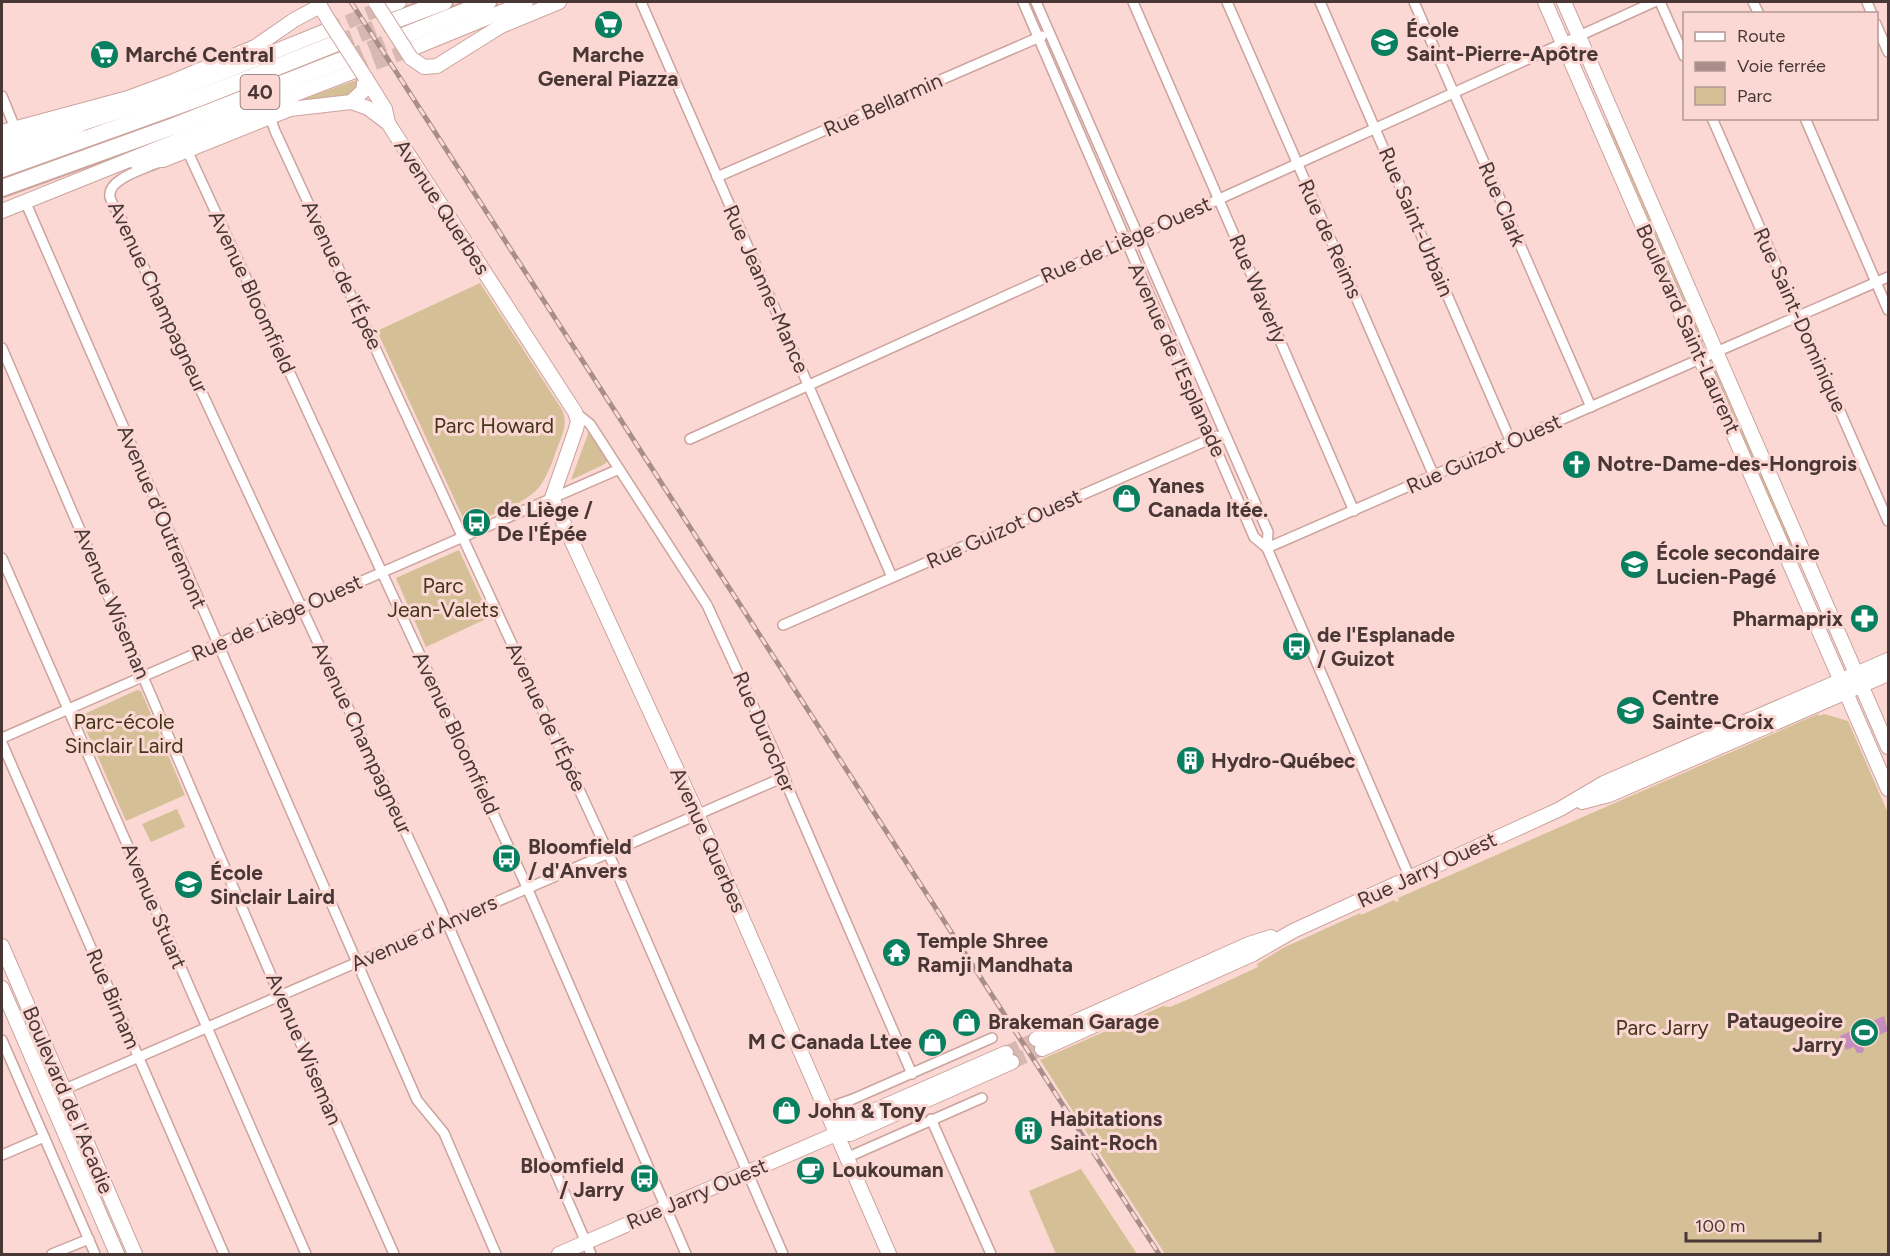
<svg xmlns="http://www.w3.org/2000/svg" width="1890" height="1256" font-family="Figtree,sans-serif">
	<rect width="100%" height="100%" fill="#fbd8d3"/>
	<g fill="#d5bf96">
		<path d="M357 80 355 90 350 95 292 103Z"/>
		<path d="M1610 123 1704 342H1702L1607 124Z"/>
		<path d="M480 283 561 408C568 420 564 431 559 443 554 456 550 471 542 483 529 504 491 514 469 524L464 520 377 331Z"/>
		<path d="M1716 369 1800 563 1798 564 1714 370Z"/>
		<path d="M589 431 606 457 607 462 603 465 571 480Z"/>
		<path d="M459 550 490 617 426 647 396 578Z"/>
		<path d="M137 690 141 691 185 795 126 821 80 716Z"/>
		<path d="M1818 714 1819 716 1824 714 1848 721 1888 813V1254H1165L1040 1060 1163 1006 1170 1007 1189 999 1258 967 1257 964 1283 948 1360 913 1361 915 1394 900 1395 902 1399 901 1398 898Z"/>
		<path d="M177 809 185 827 151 842 142 824Z"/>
		<path d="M1081 1169 1137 1254H1056L1029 1191Z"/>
	</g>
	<path fill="#c58dbc" d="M1884 1016 1888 1031 1862 1043 1864 1050 1862 1053H1857L1854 1047 1846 1050 1840 1036Z"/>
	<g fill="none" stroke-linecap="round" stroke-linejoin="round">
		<g stroke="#d7b8b3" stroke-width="14" stroke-dasharray="14 7" stroke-linecap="butt">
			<path d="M328 30 384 7"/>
			<path d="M355 71 411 49"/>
			<path d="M1006 1053 1036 1039"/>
			<path d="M1012 1062 1042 1049"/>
		</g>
		<g stroke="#d7b8b3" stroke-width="16" stroke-dasharray="16 8" stroke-linecap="butt">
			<path d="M337 43 393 21"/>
			<path d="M347 58 403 36"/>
		</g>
		<defs>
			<g id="street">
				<path d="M641 2 892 577"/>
				<path d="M1023 2 1254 537 1267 548 1410 878"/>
				<path d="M1036 2 1268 532 1267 548"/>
				<path d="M1133 2 1354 511"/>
				<path d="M1227 2 1434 476"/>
				<path d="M1320 2 1511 442"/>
				<path d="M1414 2 1591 407"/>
				<path d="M1660 2 1684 56"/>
				<path d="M1753 2 1759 14"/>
				<path d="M1867 2 1872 14"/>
				<path d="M1876 24 1888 52"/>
				<path d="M2 96 15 128"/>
				<path d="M270 117 275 131 607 850 783 1254"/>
				<path d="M1712 118 1888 521"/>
				<path d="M1805 118 1888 310"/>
				<path d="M187 150 522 876 686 1254"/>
				<path d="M157 163C144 169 107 179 110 197 112 205 117 211 121 218L439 904 591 1254"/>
				<path d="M717 177 1042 36"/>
				<path d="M25 201 417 1100 444 1133 496 1254"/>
				<path d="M2 348 285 1008 394 1254"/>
				<path d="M576 413 590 424 707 605 779 762 789 790 912 1074"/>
				<path d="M690 439 1654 2"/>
				<path d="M1267 548 1888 277"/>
				<path d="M2 558 306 1254"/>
				<path d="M783 625 1217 436"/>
				<path d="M2 738 619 469"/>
				<path d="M2 743 224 1254"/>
				<path d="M2 1040 95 1254"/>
				<path d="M63 1090 784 777"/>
				<path d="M825 1109 853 1099 992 1038"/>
				<path d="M931 1119 991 1254"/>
				<path d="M2 1155 44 1137"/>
				<path d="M846 1158 982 1098"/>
				<path d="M52 1254 89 1239"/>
			</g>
			<g id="secondary">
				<path d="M1545 2 1888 789"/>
				<path d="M1564 2 1888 747"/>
				<path d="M384 7 399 2"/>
				<path d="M411 49 526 2"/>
				<path d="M411 58 424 67 437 66 501 26 559 2"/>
				<path d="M365 77 385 109 388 123 575 412 578 421 576 429 552 498 693 805 889 1254"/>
				<path d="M351 102 368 108 388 123"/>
				<path d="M2 132 128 98 174 81 255 47 294 20 320 6 329 21"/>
				<path d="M2 145 44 130 80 124 162 97 328 30"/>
				<path d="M134 161 163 160 290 109 351 102 363 91 365 77"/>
				<path d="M2 211 236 117 355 71"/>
				<path d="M1582 802 1609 795 1888 674"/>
				<path d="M2 946 135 1254"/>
				<path d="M2 988 117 1254"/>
				<path d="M1036 1039 1249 944 1271 937"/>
				<path d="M1042 1049 1253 954 1293 931 1560 809 1604 783 1888 660"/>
				<path d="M836 1134 846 1123 1006 1053"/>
				<path d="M559 1254 836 1134H850L1012 1062"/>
			</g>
			<g id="highway">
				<path d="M393 21 444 2"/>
				<path d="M403 36 488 2"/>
				<path d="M2 159 80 124"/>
				<path d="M2 169 194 100 337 43"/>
				<path d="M2 188 174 126 347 58"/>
			</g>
		</defs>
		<use href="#street" stroke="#cca39d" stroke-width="12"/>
		<use href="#secondary" stroke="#cca39d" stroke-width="16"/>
		<use href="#highway" stroke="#cca39d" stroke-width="20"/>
		<use href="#street" stroke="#fff" stroke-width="9"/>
		<use href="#secondary" stroke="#fff" stroke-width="14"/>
		<use href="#highway" stroke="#fff" stroke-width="16"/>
		<defs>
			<path id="rail" d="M351 2 1159 1254"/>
		</defs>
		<use href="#rail" stroke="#a88d89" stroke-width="5"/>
		<use href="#rail" stroke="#fbd8d3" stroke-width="3" stroke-dasharray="9" stroke-linecap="butt"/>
		<defs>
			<g id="secondary-bridge">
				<path d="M376 3 411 58"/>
				<path d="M329 21 365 77"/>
			</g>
		</defs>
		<use href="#secondary-bridge" stroke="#cca39d" stroke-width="16" stroke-linecap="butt"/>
		<use href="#secondary-bridge" stroke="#fff" stroke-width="14"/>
	</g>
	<defs>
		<symbol id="supermarket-disc" viewBox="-11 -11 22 22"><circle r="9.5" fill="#08805f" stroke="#fbd8d3"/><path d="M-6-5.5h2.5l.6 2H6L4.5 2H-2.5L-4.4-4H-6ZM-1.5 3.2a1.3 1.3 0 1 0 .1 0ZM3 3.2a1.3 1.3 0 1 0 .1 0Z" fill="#fff"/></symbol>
		<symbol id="school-disc" viewBox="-11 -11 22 22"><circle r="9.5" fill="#08805f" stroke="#fbd8d3"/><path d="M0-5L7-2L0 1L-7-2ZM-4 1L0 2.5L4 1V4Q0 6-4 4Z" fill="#fff"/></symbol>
		<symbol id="church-disc" viewBox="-11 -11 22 22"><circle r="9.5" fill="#08805f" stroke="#fbd8d3"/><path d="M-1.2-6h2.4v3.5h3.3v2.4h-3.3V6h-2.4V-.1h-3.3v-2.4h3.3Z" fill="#fff"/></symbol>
		<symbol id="shop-disc" viewBox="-11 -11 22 22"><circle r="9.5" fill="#08805f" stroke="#fbd8d3"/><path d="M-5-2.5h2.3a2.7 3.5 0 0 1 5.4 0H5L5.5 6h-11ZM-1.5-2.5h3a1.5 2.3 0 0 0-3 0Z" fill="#fff"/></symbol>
		<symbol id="bus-disc" viewBox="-11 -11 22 22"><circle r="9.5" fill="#08805f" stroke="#fbd8d3"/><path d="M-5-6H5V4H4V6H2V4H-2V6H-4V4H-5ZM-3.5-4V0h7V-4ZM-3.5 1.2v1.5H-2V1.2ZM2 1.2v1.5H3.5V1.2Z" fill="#fff"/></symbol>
		<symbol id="pharmacy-disc" viewBox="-11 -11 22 22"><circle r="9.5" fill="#08805f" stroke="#fbd8d3"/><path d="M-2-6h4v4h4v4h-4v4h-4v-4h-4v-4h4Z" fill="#fff"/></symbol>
		<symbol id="building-disc" viewBox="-11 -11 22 22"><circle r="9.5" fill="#08805f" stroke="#fbd8d3"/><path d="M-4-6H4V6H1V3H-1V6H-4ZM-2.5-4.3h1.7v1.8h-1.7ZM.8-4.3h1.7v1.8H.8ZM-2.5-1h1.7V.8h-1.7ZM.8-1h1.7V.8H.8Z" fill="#fff"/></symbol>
		<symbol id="temple-disc" viewBox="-11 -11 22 22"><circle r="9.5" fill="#08805f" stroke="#fbd8d3"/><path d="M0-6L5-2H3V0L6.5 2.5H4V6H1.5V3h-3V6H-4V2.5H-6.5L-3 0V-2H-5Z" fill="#fff"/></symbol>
		<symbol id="stadium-disc" viewBox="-11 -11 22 22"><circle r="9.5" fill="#08805f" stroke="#fbd8d3"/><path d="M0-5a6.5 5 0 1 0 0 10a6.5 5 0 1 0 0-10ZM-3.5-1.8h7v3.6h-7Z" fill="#fff"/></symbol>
		<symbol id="cafe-disc" viewBox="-11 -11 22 22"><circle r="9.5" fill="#08805f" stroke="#fbd8d3"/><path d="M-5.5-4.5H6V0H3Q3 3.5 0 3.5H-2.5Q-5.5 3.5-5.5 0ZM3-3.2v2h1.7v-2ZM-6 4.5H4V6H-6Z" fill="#fff"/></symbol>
	</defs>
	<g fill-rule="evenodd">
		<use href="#supermarket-disc" x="592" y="8" width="33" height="33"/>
		<use href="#school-disc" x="1368" y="26" width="33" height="33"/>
		<use href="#supermarket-disc" x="88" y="38" width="33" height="33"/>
		<use href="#church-disc" x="1560" y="448" width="33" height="33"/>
		<use href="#shop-disc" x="1110" y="482" width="33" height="33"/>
		<use href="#bus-disc" x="460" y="506" width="33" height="33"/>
		<use href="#school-disc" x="1618" y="548" width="33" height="33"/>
		<use href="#pharmacy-disc" x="1848" y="602" width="33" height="33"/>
		<use href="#bus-disc" x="1280" y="630" width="33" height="33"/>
		<use href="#school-disc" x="1614" y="694" width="33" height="33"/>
		<use href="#building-disc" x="1174" y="744" width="33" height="33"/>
		<use href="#bus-disc" x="490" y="842" width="33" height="33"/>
		<use href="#school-disc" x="172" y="868" width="33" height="33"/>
		<use href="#temple-disc" x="880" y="936" width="33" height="33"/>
		<use href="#shop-disc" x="950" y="1006" width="33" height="33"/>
		<use href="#stadium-disc" x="1848" y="1016" width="33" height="33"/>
		<use href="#shop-disc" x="916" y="1026" width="33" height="33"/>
		<use href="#shop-disc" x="770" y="1094" width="33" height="33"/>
		<use href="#building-disc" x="1012" y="1114" width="33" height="33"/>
		<use href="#cafe-disc" x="794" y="1154" width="33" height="33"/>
		<use href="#bus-disc" x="628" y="1162" width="33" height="33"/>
	</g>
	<g text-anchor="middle" stroke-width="6" stroke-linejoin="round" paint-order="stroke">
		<rect fill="#fbd8d3" stroke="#7e6764" stroke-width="1.5" x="240.5" y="75" width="39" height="34" rx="4.5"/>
		<g font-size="20" font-weight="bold" fill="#483734">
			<text x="260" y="99">40</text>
		</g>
		<g font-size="21" font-weight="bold" fill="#483734" stroke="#fbd8d3" text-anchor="start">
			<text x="1406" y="37">École<tspan x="1406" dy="24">Saint-Pierre-Apôtre</tspan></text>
			<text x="125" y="62">Marché Central</text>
			<text x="608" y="62" text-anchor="middle">Marche<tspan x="608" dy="24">General Piazza</tspan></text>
			<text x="1597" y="471">Notre-Dame-des-Hongrois</text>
			<text x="1148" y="493">Yanes<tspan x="1148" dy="24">Canada ltée.</tspan></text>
			<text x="497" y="517">de Liège /<tspan x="497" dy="24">De l'Épée</tspan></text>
			<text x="1656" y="560">École secondaire<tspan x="1656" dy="24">Lucien-Pagé</tspan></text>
			<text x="1843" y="626" text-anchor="end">Pharmaprix</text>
			<text x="1317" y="642">de l'Esplanade<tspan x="1317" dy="24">/ Guizot</tspan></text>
			<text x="1652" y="705">Centre<tspan x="1652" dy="24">Sainte-Croix</tspan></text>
			<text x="1211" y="768">Hydro-Québec</text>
			<text x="528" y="854">Bloomfield<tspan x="528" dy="24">/ d'Anvers</tspan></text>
			<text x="210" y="880">École<tspan x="210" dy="24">Sinclair Laird</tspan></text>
			<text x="917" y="948">Temple Shree<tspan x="917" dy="24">Ramji Mandhata</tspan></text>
			<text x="1843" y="1028" text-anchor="end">Pataugeoire<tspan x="1843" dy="24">Jarry</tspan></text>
			<text x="988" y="1029">Brakeman Garage</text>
			<text x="912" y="1049" text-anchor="end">M C Canada Ltee</text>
			<text x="808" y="1118">John &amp; Tony</text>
			<text x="1050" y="1126">Habitations<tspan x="1050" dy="24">Saint-Roch</tspan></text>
			<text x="624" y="1173" text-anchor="end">Bloomfield<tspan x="624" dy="24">/ Jarry</tspan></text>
			<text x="832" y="1177">Loukouman</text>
		</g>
		<g font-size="21" fill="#483734" stroke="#fbd8d3">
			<text transform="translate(883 105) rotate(-24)" y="7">Rue Bellarmin</text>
			<text transform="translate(1502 204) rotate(67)" y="7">Rue Clark</text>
			<text transform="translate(442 207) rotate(57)" y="7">Avenue Querbes</text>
			<text transform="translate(1416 222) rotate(67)" y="7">Rue Saint-Urbain</text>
			<text transform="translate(1330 239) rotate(66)" y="7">Rue de Reims</text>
			<text transform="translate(1126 240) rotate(-24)" y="7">Rue de Liège Ouest</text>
			<text transform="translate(342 275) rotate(65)" y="7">Avenue de l'Épée</text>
			<text transform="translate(766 289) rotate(66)" y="7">Rue Jeanne-Mance</text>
			<text transform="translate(1258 289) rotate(67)" y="7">Rue Waverly</text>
			<text transform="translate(252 292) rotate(65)" y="7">Avenue Bloomfield</text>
			<text transform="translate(158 297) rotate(65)" y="7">Avenue Champagneur</text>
			<text transform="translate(1800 320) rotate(66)" y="7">Rue Saint-Dominique</text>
			<text transform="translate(1688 329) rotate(66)" y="7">Boulevard Saint-Laurent</text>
			<text transform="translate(1177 360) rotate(66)" y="7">Avenue de l'Esplanade</text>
			<text transform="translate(1484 454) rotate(-24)" y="7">Rue Guizot Ouest</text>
			<text transform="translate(162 517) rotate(67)" y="7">Avenue d'Outremont</text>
			<text transform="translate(1004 529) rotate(-24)" y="7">Rue Guizot Ouest</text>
			<text transform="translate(112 603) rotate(67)" y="7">Avenue Wiseman</text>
			<text transform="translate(277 618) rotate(-24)" y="7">Rue de Liège Ouest</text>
			<text transform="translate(546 717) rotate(65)" y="7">Avenue de l'Épée</text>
			<text transform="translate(764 732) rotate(67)" y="7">Rue Durocher</text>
			<text transform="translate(456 733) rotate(65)" y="7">Avenue Bloomfield</text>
			<text transform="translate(362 738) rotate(65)" y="7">Avenue Champagneur</text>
			<text transform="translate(708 840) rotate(66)" y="7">Avenue Querbes</text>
			<text transform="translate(1427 870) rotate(-25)" y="7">Rue Jarry Ouest</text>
			<text transform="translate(154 906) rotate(67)" y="7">Avenue Stuart</text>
			<text transform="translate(424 933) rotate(-24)" y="7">Avenue d'Anvers</text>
			<text transform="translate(113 999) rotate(67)" y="7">Rue Birnam</text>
			<text transform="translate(304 1049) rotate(67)" y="7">Avenue Wiseman</text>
			<text transform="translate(68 1100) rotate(67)" y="7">Boulevard de l'Acadie</text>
			<text transform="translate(697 1194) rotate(-23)" y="7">Rue Jarry Ouest</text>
		</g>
		<g font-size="21" fill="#443518" stroke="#fbd8d3">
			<text x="494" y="433">Parc Howard</text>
			<text x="443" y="593">Parc<tspan x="443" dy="24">Jean-Valets</tspan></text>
			<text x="124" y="729">Parc-école<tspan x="124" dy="24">Sinclair Laird</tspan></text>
			<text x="1662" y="1035">Parc Jarry</text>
		</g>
	</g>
	<rect width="1890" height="1256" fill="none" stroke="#483734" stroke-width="6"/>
	<rect x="1683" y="12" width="195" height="108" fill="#fbd8d3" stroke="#b39893" stroke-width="1.5"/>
	<rect x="1695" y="32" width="30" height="9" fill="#ffffff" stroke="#b39893" stroke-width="1.5"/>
	<text x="1737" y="42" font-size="18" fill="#483734">Route</text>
	<rect x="1695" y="62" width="30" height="9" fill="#a88d89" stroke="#b39893" stroke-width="1.5"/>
	<text x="1737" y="72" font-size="18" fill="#483734">Voie ferrée</text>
	<rect x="1695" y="87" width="30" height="18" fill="#d5bf96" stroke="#b39893" stroke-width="1.5"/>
	<text x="1737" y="102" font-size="18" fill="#483734">Parc</text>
	<path d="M1686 1232v9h134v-9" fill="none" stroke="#483734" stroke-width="3"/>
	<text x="1695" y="1232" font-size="18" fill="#483734" stroke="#fbd8d3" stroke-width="4.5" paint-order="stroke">100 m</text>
</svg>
